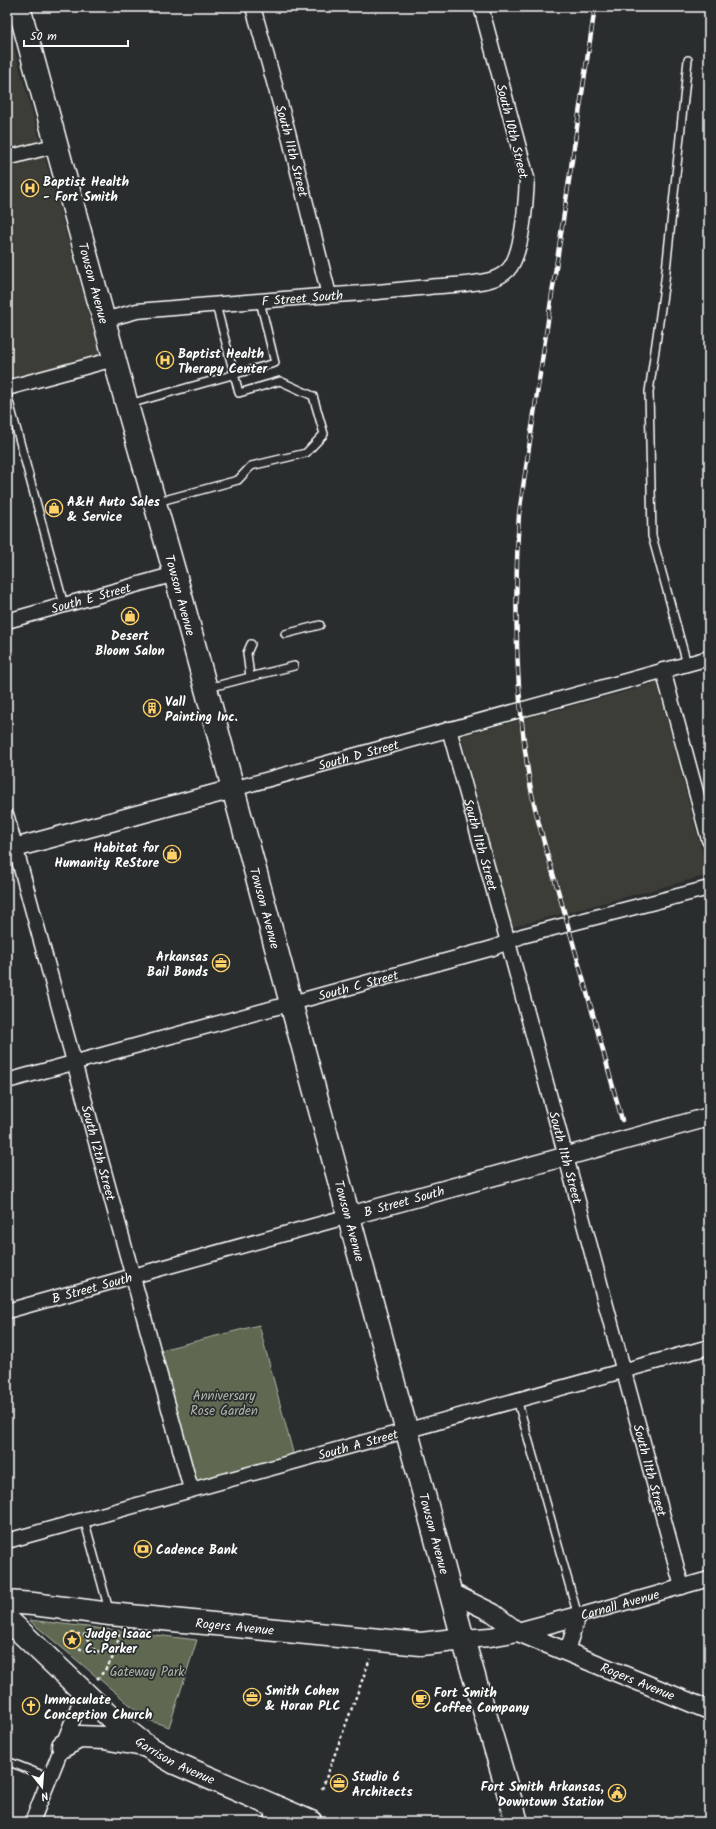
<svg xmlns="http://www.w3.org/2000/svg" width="716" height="1829" font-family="Kalam,sans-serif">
	<rect width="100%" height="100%" fill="#2a2d2e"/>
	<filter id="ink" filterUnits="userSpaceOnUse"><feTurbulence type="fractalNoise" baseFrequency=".025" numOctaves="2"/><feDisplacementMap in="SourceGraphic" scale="8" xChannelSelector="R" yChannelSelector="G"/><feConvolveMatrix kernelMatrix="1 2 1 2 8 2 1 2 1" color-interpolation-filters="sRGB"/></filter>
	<g filter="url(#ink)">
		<g fill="#3e3c39">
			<path d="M7 23 100 354 7 380Z"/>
			<path d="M657 683 708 875 512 927 461 736Z"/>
		</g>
		<g fill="#5e6951" stroke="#aeb4a8">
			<path d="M259 1325 295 1460 191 1489 153 1352Z"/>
			<path d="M29 1620 197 1640 169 1727 148 1720Z"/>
		</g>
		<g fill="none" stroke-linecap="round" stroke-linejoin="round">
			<defs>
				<g id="service">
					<path d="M7 394 64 605"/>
					<path d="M129 404 275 363 260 301"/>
					<path d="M157 502 238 480 251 466 306 453 324 434 313 396 280 381 239 393 216 305"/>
					<path d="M285 634 320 625"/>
					<path d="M687 664 652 536 649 392 665 280 688 60"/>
					<path d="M250 677 294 666"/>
					<path d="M208 688 250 677 247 653 251 644"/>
					<path d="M517 1399 578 1616"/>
					<path d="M84 1519 109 1610"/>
					<path d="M7 1761 50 1778"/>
				</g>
				<g id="minor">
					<path id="s1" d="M253 7 288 132 329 295"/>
					<path d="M7 158 57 145"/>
					<path id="s2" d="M104 320 137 311 320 296C357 294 393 291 429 287 449 285 471 285 490 280 497 278 503 275 508 270 523 254 526 200 527 178L481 7"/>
					<path d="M7 388 114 359"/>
					<path id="s3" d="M7 621 175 574"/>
					<path d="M663 670 709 840"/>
					<path id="s4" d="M449 729 508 942 682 1587"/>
					<path id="s5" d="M233 789 709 658"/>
					<path id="s6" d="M7 817 191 1489"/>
					<path id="s7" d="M7 1081 493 948 522 936 709 888"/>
					<path id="s8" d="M7 1311 349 1216"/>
					<path id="s9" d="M7 1541 709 1347"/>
					<path id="s10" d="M567 1651 578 1616 709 1579"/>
					<path d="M32 1822 84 1692"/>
					<path d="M270 1822 276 1808"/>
				</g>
				<g id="tertiary">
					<path d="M7 850 233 789"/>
					<path id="s11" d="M349 1216 709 1117"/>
					<path d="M450 1592 493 1613 518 1632 578 1616"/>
					<path id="s12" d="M463 1639 490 1637 518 1632 709 1710"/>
				</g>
				<g id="primary">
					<path id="s13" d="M19 7 127 405 175 574 463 1639 517 1822"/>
					<path id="s14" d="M7 1602 33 1604 110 1614 421 1644 463 1639"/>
					<path id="s15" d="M7 1619 112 1719 145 1745 175 1763 311 1822"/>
					<path d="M63 1746 79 1737 104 1738 143 1745"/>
				</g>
			</defs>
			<use href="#service" stroke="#fff" stroke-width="10"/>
			<use href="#minor" stroke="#fff" stroke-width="17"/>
			<use href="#tertiary" stroke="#fff" stroke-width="21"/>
			<use href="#primary" stroke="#fff" stroke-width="25"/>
			<g stroke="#fff" stroke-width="2.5" stroke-dasharray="3 3" stroke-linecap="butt">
				<path d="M95 1651 85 1635 70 1633 65 1637 67 1643C78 1649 95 1655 107 1649L115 1652"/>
				<path d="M97 1679C110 1666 118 1651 119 1632"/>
				<path d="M322 1789 370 1659"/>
			</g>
			<use href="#service" stroke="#2a2d2e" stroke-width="7"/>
			<use href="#minor" stroke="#2a2d2e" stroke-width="14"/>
			<use href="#tertiary" stroke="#2a2d2e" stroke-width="18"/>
			<use href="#primary" stroke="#2a2d2e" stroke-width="22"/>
			<defs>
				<path id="rail" d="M595 7 519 514C514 604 515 694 530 784 538 830 555 877 567 922 586 988 604 1054 622 1120"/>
			</defs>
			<use href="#rail" stroke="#fff" stroke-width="4.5"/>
			<use href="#rail" stroke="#2a2d2e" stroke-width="3" stroke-dasharray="9" stroke-linecap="butt"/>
		</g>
	</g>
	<defs>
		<symbol id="hospital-ring" viewBox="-11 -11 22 22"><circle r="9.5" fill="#2a2d2e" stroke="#ffd166" stroke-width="1.5"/><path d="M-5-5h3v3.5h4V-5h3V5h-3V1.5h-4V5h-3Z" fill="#ffd166"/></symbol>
		<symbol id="shop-ring" viewBox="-11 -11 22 22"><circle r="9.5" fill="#2a2d2e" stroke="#ffd166" stroke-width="1.5"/><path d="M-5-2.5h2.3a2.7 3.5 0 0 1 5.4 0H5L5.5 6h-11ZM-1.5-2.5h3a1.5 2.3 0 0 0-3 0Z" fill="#ffd166"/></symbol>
		<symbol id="building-ring" viewBox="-11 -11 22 22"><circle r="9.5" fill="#2a2d2e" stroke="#ffd166" stroke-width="1.5"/><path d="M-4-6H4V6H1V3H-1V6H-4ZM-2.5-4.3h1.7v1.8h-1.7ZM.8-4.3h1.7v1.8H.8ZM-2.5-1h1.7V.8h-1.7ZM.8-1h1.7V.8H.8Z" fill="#ffd166"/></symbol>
		<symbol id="office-ring" viewBox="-11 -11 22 22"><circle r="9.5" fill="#2a2d2e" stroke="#ffd166" stroke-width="1.5"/><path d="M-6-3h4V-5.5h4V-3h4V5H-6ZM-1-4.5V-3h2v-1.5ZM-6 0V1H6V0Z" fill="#ffd166"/></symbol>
		<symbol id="bank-ring" viewBox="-11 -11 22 22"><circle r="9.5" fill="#2a2d2e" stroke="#ffd166" stroke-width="1.5"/><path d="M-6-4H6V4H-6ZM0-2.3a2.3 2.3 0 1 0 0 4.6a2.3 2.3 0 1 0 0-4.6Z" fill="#ffd166"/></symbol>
		<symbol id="sight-ring" viewBox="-11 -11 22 22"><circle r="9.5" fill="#2a2d2e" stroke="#ffd166" stroke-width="1.5"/><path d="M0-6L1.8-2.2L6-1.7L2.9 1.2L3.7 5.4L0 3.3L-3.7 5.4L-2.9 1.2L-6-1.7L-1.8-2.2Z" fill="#ffd166"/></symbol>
		<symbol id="cafe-ring" viewBox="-11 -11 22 22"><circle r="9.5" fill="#2a2d2e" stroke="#ffd166" stroke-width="1.5"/><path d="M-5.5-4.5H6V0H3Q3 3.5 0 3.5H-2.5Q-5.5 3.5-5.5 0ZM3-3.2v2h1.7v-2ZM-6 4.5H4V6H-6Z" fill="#ffd166"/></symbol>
		<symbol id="church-ring" viewBox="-11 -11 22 22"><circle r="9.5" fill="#2a2d2e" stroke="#ffd166" stroke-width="1.5"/><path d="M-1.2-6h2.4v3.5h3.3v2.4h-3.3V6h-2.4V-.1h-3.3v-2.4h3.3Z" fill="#ffd166"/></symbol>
		<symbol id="civic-ring" viewBox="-11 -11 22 22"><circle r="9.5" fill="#2a2d2e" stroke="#ffd166" stroke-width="1.5"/><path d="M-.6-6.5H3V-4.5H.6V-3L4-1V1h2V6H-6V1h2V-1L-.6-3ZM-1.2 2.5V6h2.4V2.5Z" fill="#ffd166"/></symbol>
	</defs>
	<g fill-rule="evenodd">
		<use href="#hospital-ring" x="20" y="178" width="20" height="20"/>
		<use href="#hospital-ring" x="155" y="350" width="20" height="20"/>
		<use href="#shop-ring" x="44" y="498" width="20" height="20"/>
		<use href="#shop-ring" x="120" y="606" width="20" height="20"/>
		<use href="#building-ring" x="142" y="698" width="20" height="20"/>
		<use href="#shop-ring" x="162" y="844" width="20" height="20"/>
		<use href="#office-ring" x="211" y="953" width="20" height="20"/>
		<use href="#bank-ring" x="133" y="1539" width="20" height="20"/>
		<use href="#sight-ring" x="62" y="1630" width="20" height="20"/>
		<use href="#office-ring" x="242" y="1687" width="20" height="20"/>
		<use href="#cafe-ring" x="411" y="1689" width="20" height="20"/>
		<use href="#church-ring" x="21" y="1696" width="20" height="20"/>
		<use href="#office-ring" x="329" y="1773" width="20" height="20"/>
		<use href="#civic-ring" x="607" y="1783" width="20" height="20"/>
	</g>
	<g text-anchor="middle" stroke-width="3.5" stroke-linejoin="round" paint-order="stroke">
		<g font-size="13" fill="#fff" stroke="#2a2d2e">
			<text transform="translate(513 131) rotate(76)" y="5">South 10th Street</text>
			<text dy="5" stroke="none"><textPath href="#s1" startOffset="149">South 11th Street</textPath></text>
			<text dy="5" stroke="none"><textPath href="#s13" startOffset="286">Towson Avenue</textPath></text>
			<text dy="5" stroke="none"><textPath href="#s2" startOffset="200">F Street South</textPath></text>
			<text dy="5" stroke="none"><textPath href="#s13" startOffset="610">Towson Avenue</textPath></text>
			<text dy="5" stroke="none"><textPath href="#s3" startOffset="87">South E Street</textPath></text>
			<text dy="5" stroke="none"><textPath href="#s5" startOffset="130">South D Street</textPath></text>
			<text dy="5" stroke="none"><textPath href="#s4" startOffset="120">South 11th Street</textPath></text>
			<text dy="5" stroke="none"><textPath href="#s13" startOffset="934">Towson Avenue</textPath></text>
			<text dy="5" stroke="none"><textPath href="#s7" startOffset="364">South C Street</textPath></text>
			<text dy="5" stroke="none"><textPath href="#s6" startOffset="348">South 12th Street</textPath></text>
			<text dy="5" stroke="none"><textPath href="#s4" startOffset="444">South 11th Street</textPath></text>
			<text dy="5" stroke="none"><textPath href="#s11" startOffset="57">B Street South</textPath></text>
			<text dy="5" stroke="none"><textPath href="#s13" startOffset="1258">Towson Avenue</textPath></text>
			<text dy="5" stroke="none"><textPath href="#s8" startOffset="88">B Street South</textPath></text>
			<text dy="5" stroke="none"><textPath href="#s9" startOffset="364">South A Street</textPath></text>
			<text dy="5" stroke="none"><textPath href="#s4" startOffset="768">South 11th Street</textPath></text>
			<text dy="5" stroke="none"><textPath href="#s13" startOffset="1582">Towson Avenue</textPath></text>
			<text dy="5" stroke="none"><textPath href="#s10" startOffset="80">Carnall Avenue</textPath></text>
			<text dy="5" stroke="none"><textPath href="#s14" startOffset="229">Rogers Avenue</textPath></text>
			<text dy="5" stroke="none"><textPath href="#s12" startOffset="185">Rogers Avenue</textPath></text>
			<text dy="5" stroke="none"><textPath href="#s15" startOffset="221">Garrison Avenue</textPath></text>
		</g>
		<g font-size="13" font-weight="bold" fill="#fff" stroke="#2a2d2e" text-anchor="start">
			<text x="43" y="186">Baptist Health<tspan x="43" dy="15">- Fort Smith</tspan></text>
			<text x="178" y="358">Baptist Health<tspan x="178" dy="15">Therapy Center</tspan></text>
			<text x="67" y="506">A&amp;H Auto Sales<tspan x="67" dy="15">&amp; Service</tspan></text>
			<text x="130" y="640" text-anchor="middle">Desert<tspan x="130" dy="15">Bloom Salon</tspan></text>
			<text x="165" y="706">Vall<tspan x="165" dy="15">Painting Inc.</tspan></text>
			<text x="159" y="852" text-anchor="end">Habitat for<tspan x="159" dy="15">Humanity ReStore</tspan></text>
			<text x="208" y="961" text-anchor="end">Arkansas<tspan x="208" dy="15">Bail Bonds</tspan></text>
			<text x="156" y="1554">Cadence Bank</text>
			<text x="85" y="1638">Judge Isaac<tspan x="85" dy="15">C. Parker</tspan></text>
			<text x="265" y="1695">Smith Cohen<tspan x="265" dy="15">&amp; Horan PLC</tspan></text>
			<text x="434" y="1697">Fort Smith<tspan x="434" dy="15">Coffee Company</tspan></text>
			<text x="44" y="1704">Immaculate<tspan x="44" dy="15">Conception Church</tspan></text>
			<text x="352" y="1781">Studio 6<tspan x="352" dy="15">Architects</tspan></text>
			<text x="604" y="1791" text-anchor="end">Fort Smith Arkansas,<tspan x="604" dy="15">Downtown Station</tspan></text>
		</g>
		<g font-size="13" fill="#aeb4a8" stroke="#2a2d2e">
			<text x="224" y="1400">Anniversary<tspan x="224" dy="15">Rose Garden</tspan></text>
			<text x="147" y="1676">Gateway Park</text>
		</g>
	</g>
	<rect width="716" height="1829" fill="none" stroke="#2a2d2e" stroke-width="24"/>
	<rect x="12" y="12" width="692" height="1805" fill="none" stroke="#fff" stroke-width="1.5" filter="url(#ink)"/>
	<g transform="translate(42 1787) rotate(163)" stroke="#2a2d2e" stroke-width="3" paint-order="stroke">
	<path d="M0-3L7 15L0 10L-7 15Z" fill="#ffffff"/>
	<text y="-6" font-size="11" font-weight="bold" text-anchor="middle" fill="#ffffff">N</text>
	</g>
	<path d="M24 40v6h104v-6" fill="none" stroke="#ffffff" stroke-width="2"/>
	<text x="30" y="40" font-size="12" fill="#ffffff" stroke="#2a2d2e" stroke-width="3" paint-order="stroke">50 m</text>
</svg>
